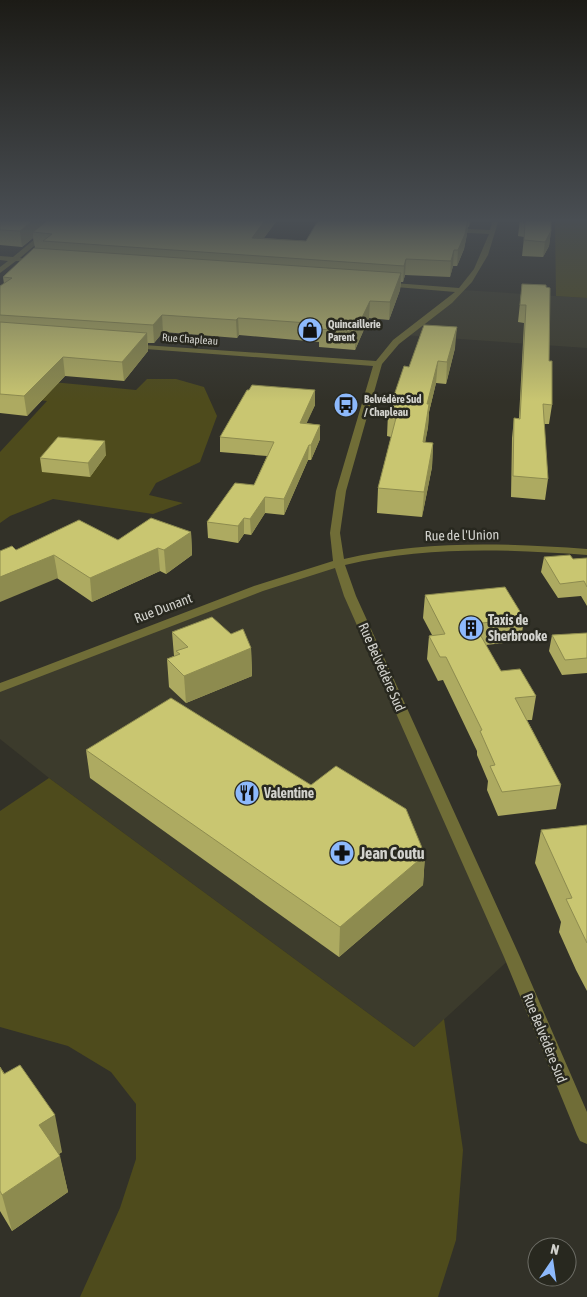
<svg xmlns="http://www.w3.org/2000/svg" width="587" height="1297" font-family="'Asap Condensed',sans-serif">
	<rect width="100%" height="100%" fill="#323128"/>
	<g fill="#3c3b2c">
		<path d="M462 290 587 298V348L404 335Z"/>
		<path d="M339 563 512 957 414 1047 49 778 0 739V688Z"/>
	</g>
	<g fill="#4e4b1c">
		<path d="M555 219H587V298L556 296Z"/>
		<path d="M0 377 136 390 147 379H176L204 387 217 416 200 462 156 483 149 495 183 503 153 514 53 499 10 516 0 523V452L47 401 0 396Z"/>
		<path d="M49 778 414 1047 444 1019 463 1150 456 1240 438 1297H80L120 1208 136 1159V1104L111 1072 68 1046 0 1027V811Z"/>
	</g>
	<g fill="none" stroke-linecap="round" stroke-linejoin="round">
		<g fill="#706d37" fill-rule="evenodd">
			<path d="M59 219H66L20 258 39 260V262L16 261 0 273V267L8 261 0 260V256L13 257Z"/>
			<path d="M280 219H318L336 222 333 224Z"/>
			<path d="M493 219H499L488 255 472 282 452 303 399 344 382 364 346 491 340 533 344 559C423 540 507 543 587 549V555C507 549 424 546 345 565L356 596 520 957 587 1112V1144L580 1141 577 1135 504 957 344 596 335 568 263 591 0 692V683L19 676 254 586 333 561 330 533 336 491 373 366 132 348 128 346 129 344 376 361 393 340 455 292 384 286H381V282L459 288 474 269 489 234 450 232 447 230 450 228 490 230Z"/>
		</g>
	</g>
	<g fill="#adaa61">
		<path d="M0 219H278L264 238 306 241 319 219H471L469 227H468L467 234 464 249 457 266H453L450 277 405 275 403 282H401L400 290 389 320 369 318 355 350 319 347V342L239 335 237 338 163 332 154 343H148V351L124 381 65 376 27 416 0 413V286L4 284 3 277 35 248 33 238 22 247 0 245Z"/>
		<path d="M520 219 551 231 549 246 543 257 522 256 524 237 518 236Z"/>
		<path d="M522 284 549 361 552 405 549 424H544L548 479 545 500 511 497 512 438 514 418H519L524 323 518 322Z"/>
		<path d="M455 348 446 384 436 383 429 412 428 427 425 442 433 443 432 467 422 517 377 513 378 488 391 437 387 436 388 413 409 367Z"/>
		<path d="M315 390V405L306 423 320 425V439L311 460H308L284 515 265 513 251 535 244 534 238 543 208 538 207 522 254 485 267 456 220 452V437Z"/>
		<path d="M106 455 90 477 42 472 40 458Z"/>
		<path d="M191 532 192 555 166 574 160 571 92 602 16 550 118 540Z"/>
		<path d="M544 557 573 559 587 558V606L581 596 558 598 541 572Z"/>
		<path d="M425 595 524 618 521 641 486 645 501 671 536 696 532 720H527L561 785 556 809 498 816 487 790 488 781 477 755V751L443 680 438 681 427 659 429 636 432 635 423 618Z"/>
		<path d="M172 632 231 634 251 648 252 676 186 703 169 687 167 659 174 656Z"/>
		<path d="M587 633V673L562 675 549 651 552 635Z"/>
		<path d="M86 750 311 785 425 855 423 885 339 957 90 778Z"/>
		<path d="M587 825V991L576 970 559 932 561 922 535 863 541 830Z"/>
		<path d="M0 1067 62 1152 59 1154 68 1192 12 1231 0 1211Z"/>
	</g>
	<g fill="#8d8b4f">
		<path d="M35 219H56L33 232V238L22 247 20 231Z"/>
		<path d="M266 219H278L252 254V238Z"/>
		<path d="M468 219 467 234 464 249 457 266 458 250Z"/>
		<path d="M551 231 549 246 543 257 545 242Z"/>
		<path d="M454 250 453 266 450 277 451 261Z"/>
		<path d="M406 259 405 275 403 282 404 266Z"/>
		<path d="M401 273 400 290 389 320 390 302Z"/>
		<path d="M370 301 369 318 355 350V332Z"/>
		<path d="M162 315 163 332 154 343 153 325Z"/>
		<path d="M238 318 239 335 237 338 236 320Z"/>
		<path d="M457 327 455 348 446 384 447 362Z"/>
		<path d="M147 333 148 351 124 381 122 362Z"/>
		<path d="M63 357 65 376 27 416 24 396Z"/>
		<path d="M438 361 436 383 429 412 428 427 421 466 427 404Z"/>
		<path d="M315 390V405L300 438V423Z"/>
		<path d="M320 425V439L311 460V445Z"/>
		<path d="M105 441 106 455 90 477 88 463Z"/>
		<path d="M433 443 432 467 422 517 424 492Z"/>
		<path d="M309 445 308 460 284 515V499Z"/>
		<path d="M265 497V513L251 535 250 519Z"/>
		<path d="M244 518V534L238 543V526Z"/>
		<path d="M191 532 192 555 166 574 164 550Z"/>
		<path d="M158 548 160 571 92 602 90 578Z"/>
		<path d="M54 555 58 578 0 602V577Z"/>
		<path d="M251 648 252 676 186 703 184 676Z"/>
		<path d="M425 855 423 885 339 957 340 927Z"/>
		<path d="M55 1115 62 1152 47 1161 39 1125Z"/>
		<path d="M60 1156 68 1192 12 1231 2 1195Z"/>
	</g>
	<g fill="#c9c671" stroke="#8d8b4f">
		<path d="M0 219H35L20 231 0 230Z"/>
		<path d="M49 219H266L252 238 306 241 319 219H468L465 234 458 250H454L451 261 406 259 404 266 43 241 52 234 33 232Z"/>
		<path d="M520 219H551V231L545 242 524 240 525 222 520 221Z"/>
		<path d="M34 248 401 273 390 302 370 301 355 332 320 329 322 324 238 318 236 320 162 315 153 325 0 315V286L12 278 3 277Z"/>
		<path d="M522 284 546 285V287L550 288 549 361H552V405L543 404 548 479 513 476 514 418 520 419 526 305H520Z"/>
		<path d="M0 322 147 333 122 362 63 357 24 396 0 394Z"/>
		<path d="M424 325 457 327 447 362 438 361 427 404H429L423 442 433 443 424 492 378 488 397 414 388 413 404 366 409 367Z"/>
		<path d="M252 385 315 390 300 423 320 425 311 445H309L284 499 265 497 250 519 244 518 238 526 207 522 235 483 254 485 274 442 220 437 247 390H249Z"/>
		<path d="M58 437 105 441 88 463 40 458Z"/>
		<path d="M151 518 191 532 164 550 158 548 90 578 54 555 0 577V551L12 546 16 550 79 520 118 540Z"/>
		<path d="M570 555 573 559 587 558V587L584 581 560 584 544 557Z"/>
		<path d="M505 587 524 618 474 624 501 671 520 669 536 696 515 698 561 785 502 792 490 766 495 765 480 731 482 730 446 657H440L429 636 445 634 425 595Z"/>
		<path d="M212 617 231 634 243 629 251 648 184 676 167 659 180 654 176 651 188 647 172 632Z"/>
		<path d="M587 633V658L565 660 552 635Z"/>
		<path d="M171 698 311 785 336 766 406 809 425 855 340 927 86 750Z"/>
		<path d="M587 825V943L566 899 572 898 541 830Z"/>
		<path d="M20 1065 55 1115 39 1125 60 1156 2 1195 0 1191V1067L4 1074Z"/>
	</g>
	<linearGradient id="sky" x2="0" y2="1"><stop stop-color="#1c1b16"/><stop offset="0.55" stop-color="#494e53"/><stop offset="1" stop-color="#494e53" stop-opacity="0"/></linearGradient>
	<rect width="587" height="401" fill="url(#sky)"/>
	<defs>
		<symbol id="shop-disc" viewBox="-11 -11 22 22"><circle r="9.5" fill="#8db9fc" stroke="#28281f"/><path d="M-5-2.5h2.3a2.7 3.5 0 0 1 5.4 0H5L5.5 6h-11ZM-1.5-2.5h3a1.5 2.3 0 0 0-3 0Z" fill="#111"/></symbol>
		<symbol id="bus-disc" viewBox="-11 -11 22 22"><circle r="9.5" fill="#8db9fc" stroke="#28281f"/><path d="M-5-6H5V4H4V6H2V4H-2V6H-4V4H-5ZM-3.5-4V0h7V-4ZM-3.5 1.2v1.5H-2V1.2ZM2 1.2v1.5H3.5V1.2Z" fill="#111"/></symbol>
		<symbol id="building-disc" viewBox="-11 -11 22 22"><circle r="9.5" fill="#8db9fc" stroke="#28281f"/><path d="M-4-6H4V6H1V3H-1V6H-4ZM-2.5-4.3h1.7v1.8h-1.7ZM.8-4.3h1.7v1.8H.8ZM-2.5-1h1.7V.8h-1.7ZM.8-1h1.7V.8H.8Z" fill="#111"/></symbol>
		<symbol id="restaurant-disc" viewBox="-11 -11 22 22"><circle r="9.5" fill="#8db9fc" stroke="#28281f"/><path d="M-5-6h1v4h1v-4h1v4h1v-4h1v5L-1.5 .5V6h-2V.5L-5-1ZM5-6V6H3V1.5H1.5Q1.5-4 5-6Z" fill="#111"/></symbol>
		<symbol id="pharmacy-disc" viewBox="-11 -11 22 22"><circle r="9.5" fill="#8db9fc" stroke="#28281f"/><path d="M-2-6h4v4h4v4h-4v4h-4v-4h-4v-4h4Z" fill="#111"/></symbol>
	</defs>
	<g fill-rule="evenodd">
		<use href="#shop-disc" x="296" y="316" width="28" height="28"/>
		<use href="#bus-disc" x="332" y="391" width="28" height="28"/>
		<use href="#building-disc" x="457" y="614" width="28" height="28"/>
		<use href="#restaurant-disc" x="233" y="779" width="28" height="28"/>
		<use href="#pharmacy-disc" x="328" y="839" width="28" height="28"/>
	</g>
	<g text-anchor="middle" stroke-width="5" stroke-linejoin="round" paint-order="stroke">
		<g font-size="11" font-weight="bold" fill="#d2d2cd" stroke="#28281f" text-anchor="start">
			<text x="328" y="328">Quincaillerie<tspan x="328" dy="13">Parent</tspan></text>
			<text x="364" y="403">Belvédère Sud<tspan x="364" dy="13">/ Chapleau</tspan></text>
		</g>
		<g font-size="11" fill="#d2d2cd" stroke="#28281f">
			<text transform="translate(190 339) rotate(4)" y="4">Rue Chapleau</text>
		</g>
		<g font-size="14" fill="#d2d2cd" stroke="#28281f">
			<text transform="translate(462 535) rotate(-1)" y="5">Rue de l'Union</text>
			<text transform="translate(163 608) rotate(-21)" y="5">Rue Dunant</text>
			<text transform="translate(382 667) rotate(66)" y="5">Rue Belvédère Sud</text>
			<text transform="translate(545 1038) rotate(68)" y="5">Rue Belvédère Sud</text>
		</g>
		<g font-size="14" font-weight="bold" fill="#d2d2cd" stroke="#28281f" text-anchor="start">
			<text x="488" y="625">Taxis de<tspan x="488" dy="16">Sherbrooke</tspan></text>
			<text x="264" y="798">Valentine</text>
		</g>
		<g font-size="16" font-weight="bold" fill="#d2d2cd" stroke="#28281f" text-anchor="start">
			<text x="360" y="859">Jean Coutu</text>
		</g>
	</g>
	<g transform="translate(552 1262) rotate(13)"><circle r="24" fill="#28281f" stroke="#6c6c65"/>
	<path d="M0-4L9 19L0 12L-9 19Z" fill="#8db9fc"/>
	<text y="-8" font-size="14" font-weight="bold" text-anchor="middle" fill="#d2d2cd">N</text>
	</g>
</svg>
